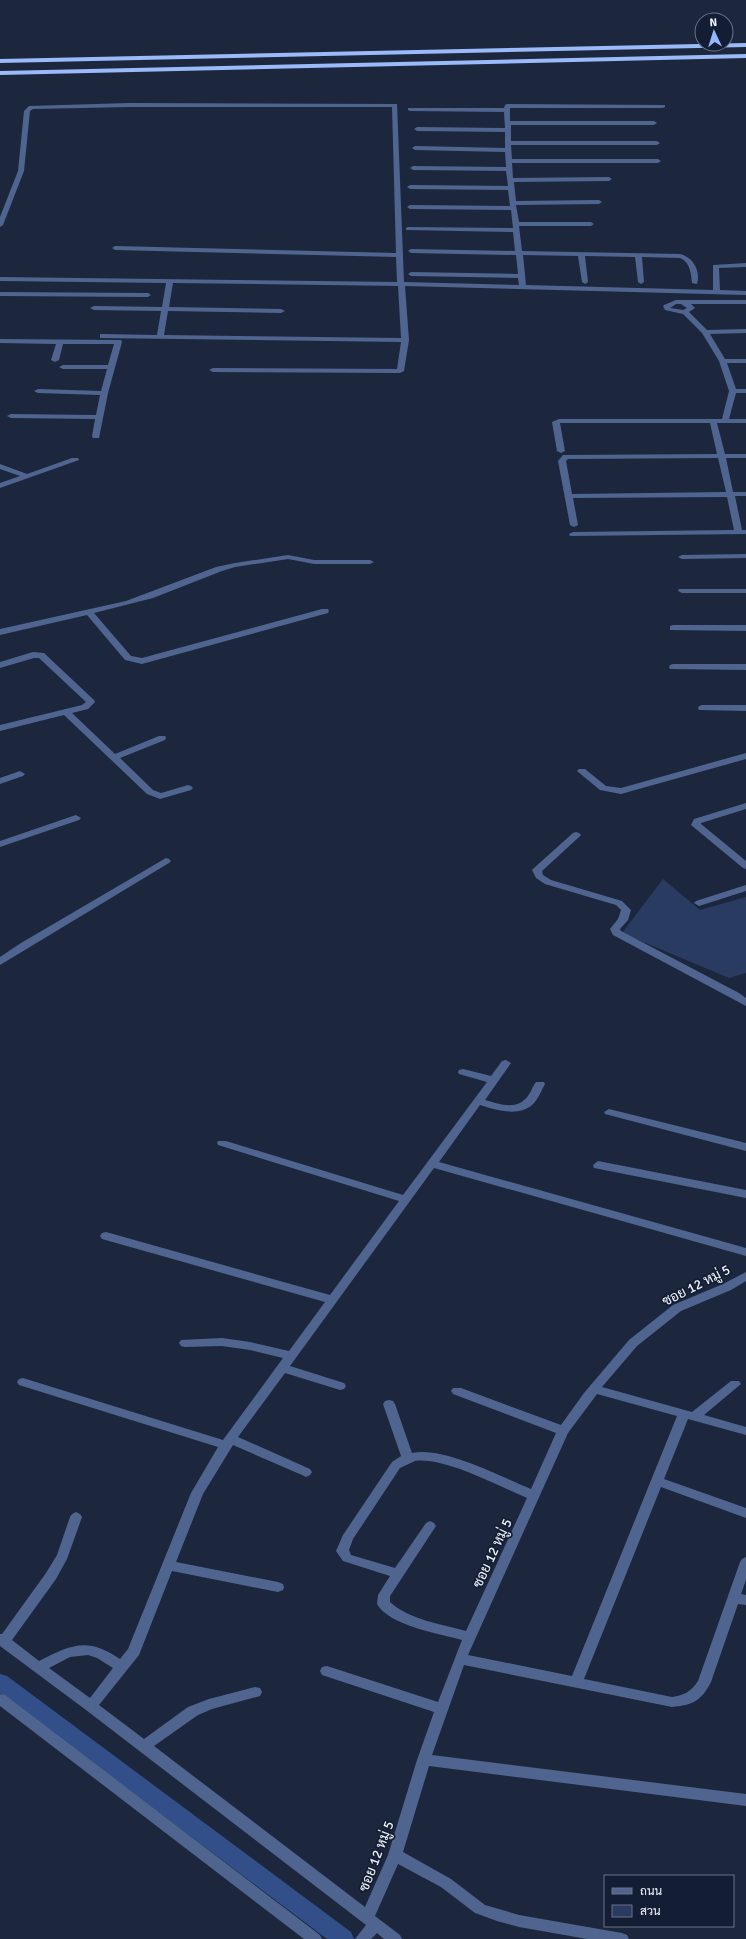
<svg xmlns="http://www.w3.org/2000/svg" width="746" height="1939" font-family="Signika,Sarabun,sans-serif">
	<rect width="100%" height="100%" fill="#1c273d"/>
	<path fill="#293b61" d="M663 879 700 910 746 897V973L729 978 622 933Z"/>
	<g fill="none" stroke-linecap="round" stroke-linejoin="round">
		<path fill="#334f89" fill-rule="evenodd" d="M0 1674 7 1676 351 1932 354 1939H327L0 1693Z"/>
		<g fill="#4f658f" fill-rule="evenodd">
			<path d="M129 103 397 104 404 282 519 285 518 278 411 276 408 274 411 272 518 274 516 255 411 253 408 251 411 249 515 251 513 232 406 230V228L408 227 513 228 511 210 410 209 407 207 410 205 510 206 508 190 410 189 407 187 410 185 508 186 506 171 413 170 410 168 413 166 506 167 505 152 415 150 412 148 415 146 505 148V132L417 131 414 129 417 127 505 128 504 112 410 111 408 110V108H504L505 105 507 104 665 105V107L663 108H510V121H654L657 123 654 125H511V141H657L660 143 657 145H511L512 159H658L661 161 658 163H512L513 178 609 177 612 179 609 181 514 182 516 201 599 200 602 202 599 204 516 205 519 222H591L594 224 591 226H519L522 251 680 254C693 257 701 271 697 284L692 283C691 273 690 262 680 258L642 257 644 282 641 284 638 282 635 257 585 256 588 282 585 284 582 282 578 256 523 255 526 285 713 290V265L746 263V267L719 268 720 290 746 291V295L405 286 409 340 404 371 400 373 213 372 209 370 213 368 397 369 401 342 100 338V334H103L157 335 161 311 94 310 90 308 94 306 162 307 166 283 0 281V277L397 282 396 257 115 250 112 248 115 246 396 253 392 107H129L33 109 30 111 24 171 3 225 0 227V217L18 171 24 111 29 106ZM173 283 398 286 401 338 164 335 168 311 281 313 285 311 281 309 169 307Z"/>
			<path d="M0 292 148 293 151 295 148 297 0 296Z"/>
			<path d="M676 300H746V304H691L695 308 689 312 707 330 746 329V333L710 334 725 359H746V363H727L736 389H746V393H736L729 419H746V423H717L725 454H746V458H726L733 492H746V496H735L742 530H746V534L570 536 569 534 573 532 734 530 727 497 573 498 578 525 574 527 570 525 558 461 563 455 717 454 710 423H560L565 451 561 453 557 451 552 422 559 419H722L729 391 719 361 702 333 683 314 665 310 663 306 664 305ZM676 304H681L687 308 683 310 670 308ZM718 458 726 492 572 494 566 461 568 459Z"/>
			<path d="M0 339 121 340 122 342 108 393 99 438H93L92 436 95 419 11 418 7 416 11 414 96 415 100 395 38 393 34 391 38 389 101 391 107 369H63L59 367 63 365H108L114 344H63L59 360 55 362 51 360 56 344 0 343Z"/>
			<path d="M72 458H78L79 460 0 488V483L20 476 0 469V464L27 474Z"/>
			<path d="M746 554V558L682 559 678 557 682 555Z"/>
			<path d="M288 555 314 560H370L374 562 370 564H314L288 559 235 567 222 571 153 598 94 613 131 656 142 658 322 609H328L329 611 328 613 142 664 125 660 87 615 0 635V629L126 601 216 567 235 563Z"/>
			<path d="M679 589H746V593H682L678 591Z"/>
			<path d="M673 625H746V631L670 630V626Z"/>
			<path d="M33 652 44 653 94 700 95 702 88 709 72 713 115 754 159 736H165L166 738 165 740 120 758 153 790 161 793 188 785 191 786 193 788 191 790 160 799 147 794 64 715 0 731V725L82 705 86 702 39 658H34L0 668V662Z"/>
			<path d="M673 664H746V670L670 669 669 667 670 665Z"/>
			<path d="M702 705H746V711L699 710 698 708 699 706Z"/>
			<path d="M746 753V759L621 794 600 790 577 771 579 769H585L606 786 621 788Z"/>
			<path d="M20 771 25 774 23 776 0 784V778Z"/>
			<path d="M746 803V809L701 823V824L746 861V869L743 868 691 825 694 819Z"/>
			<path d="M76 815 81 818 79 820 0 847V841Z"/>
			<path d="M576 832 579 833 581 835 579 837 542 871 543 875 551 880 622 901 631 910 628 920 620 929 621 931 739 993 746 998V1006L613 935 610 929 618 919 621 910 616 905 545 884 536 878 532 870 534 868 573 833Z"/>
			<path d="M166 858 169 859 171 861 169 863 0 965V957L21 943Z"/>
			<path d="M746 885V891L699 906 694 903 696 901Z"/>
			<path d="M506 1060 511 1063 485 1100C496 1103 514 1110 524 1100 530 1096 532 1087 536 1082H544L545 1084C541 1091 538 1100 532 1105 518 1117 496 1110 480 1105L439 1162 746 1248V1256L434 1168 290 1366 344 1383 346 1386 344 1389 340 1390 285 1373 238 1437 310 1469 312 1472 310 1475 306 1477 302 1475 233 1445 203 1494 176 1562 278 1582 283 1584 284 1587 283 1590 278 1592 172 1571 139 1655 99 1705 144 1739 188 1707 209 1699 255 1687 260 1688 262 1692 260 1696 212 1709 198 1715 154 1746 365 1907 388 1855 417 1760 434 1712 322 1675 320 1671 322 1667 327 1666 438 1702 462 1640C440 1634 388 1625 377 1604L378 1595 390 1576 343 1561 336 1551 343 1535 392 1462 401 1456 383 1404 385 1401 389 1400 393 1401 395 1404 412 1453C444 1446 501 1477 531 1489L556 1433 453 1394 451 1391 453 1388H461L561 1425 584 1393 629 1340 673 1305 723 1284 746 1272V1281L731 1290 681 1311 637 1346 602 1387 692 1412 731 1381H739L741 1384 704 1415 746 1427V1435L688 1419 664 1479 746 1508V1518L661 1487 584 1679 672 1697C684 1695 691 1692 698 1681L740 1562 742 1559 746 1557V1580L741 1594 746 1595V1605L738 1604 711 1682C701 1701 693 1705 672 1707L464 1665 432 1755 746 1794V1806L429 1766 403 1852 451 1879 485 1905 519 1915 622 1933 627 1935 629 1939H587L519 1927 497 1921 475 1913 441 1887 398 1864 375 1916 400 1935 402 1939H384L377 1933 371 1939H355L366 1925 86 1710 0 1646V1634H2L46 1573 57 1555 70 1517 72 1514 76 1512 80 1514 82 1517 67 1559 56 1579 12 1640 39 1661C72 1644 88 1637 120 1659L128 1649 191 1493 218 1447 19 1385 17 1382 19 1379 23 1378 223 1440 283 1358 250 1350 222 1346 185 1347 181 1346 179 1343 181 1340 222 1338 250 1342 289 1351 325 1302 102 1239 100 1236 102 1233 106 1232 330 1295 399 1201 218 1145 217 1143 218 1141H226L403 1195 487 1082 459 1074 458 1072 459 1070 463 1069 491 1076 502 1061ZM597 1394 677 1416 572 1676 468 1655 568 1433ZM415 1461C445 1457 498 1486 527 1498L466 1631C441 1624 410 1620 390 1602V1596L434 1529 436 1526 434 1523 430 1521 426 1523 395 1568 351 1555 349 1550 353 1539 400 1468ZM88 1655 97 1658 113 1668 90 1698 49 1668 70 1657Z"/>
			<path d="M609 1109 746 1143V1151L605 1114 604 1112Z"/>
			<path d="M598 1161 746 1190V1198L594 1168 593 1165Z"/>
			<path d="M0 1694 5 1695 320 1935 322 1939H304L0 1706Z"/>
		</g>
		<g fill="#9bbafa" fill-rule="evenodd">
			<path d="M746 43V47L0 63V59Z"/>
			<path d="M746 54V58L0 75V71Z"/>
		</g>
	</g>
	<g text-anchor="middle" stroke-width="3.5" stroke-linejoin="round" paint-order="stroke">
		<g font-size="14" fill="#eff4fd" stroke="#131d33">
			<text transform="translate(696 1285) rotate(-27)" y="5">ซอย 12 หมู่ 5</text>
			<text transform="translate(492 1553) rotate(-65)" y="5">ซอย 12 หมู่ 5</text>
			<text transform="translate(376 1856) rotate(-69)" y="5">ซอย 12 หมู่ 5</text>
		</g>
	</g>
	<rect x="604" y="1875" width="130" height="52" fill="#131d33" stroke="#6b7384"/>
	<rect x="612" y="1888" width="20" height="6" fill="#4f658f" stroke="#6b7384"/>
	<text x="640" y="1895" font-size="12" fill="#eff4fd">ถนน</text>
	<rect x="612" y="1905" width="20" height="12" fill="#293b61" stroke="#6b7384"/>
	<text x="640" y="1915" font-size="12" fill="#eff4fd">สวน</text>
	<g transform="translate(714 32) rotate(356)"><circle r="19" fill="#131d33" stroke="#6b7384"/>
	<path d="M0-3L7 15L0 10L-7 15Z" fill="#94b7fd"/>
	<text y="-6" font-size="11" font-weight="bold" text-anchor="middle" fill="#eff4fd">N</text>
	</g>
</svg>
